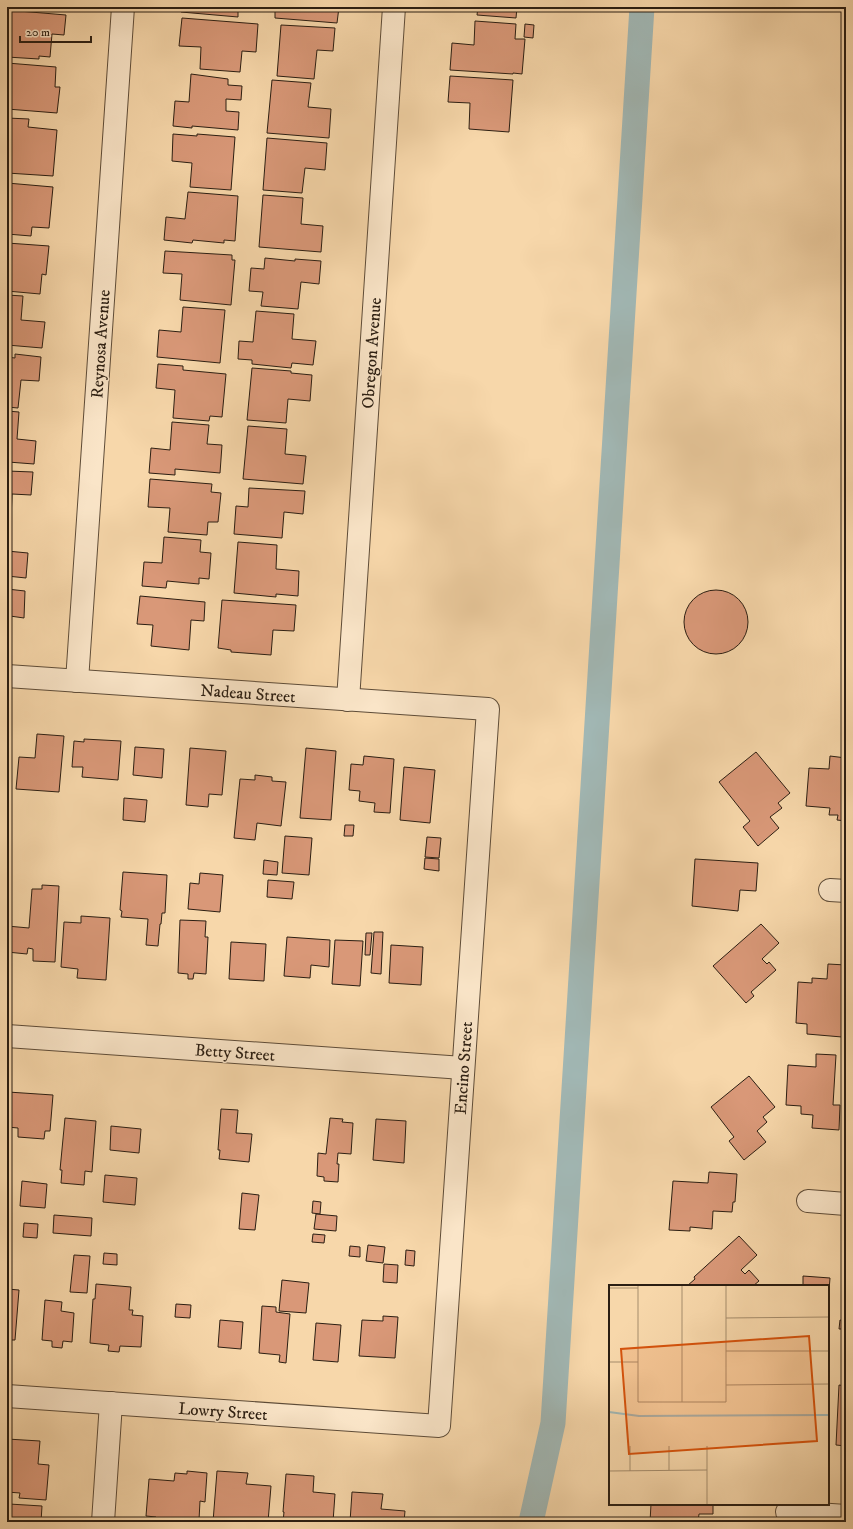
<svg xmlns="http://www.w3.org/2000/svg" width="853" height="1529" font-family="'IM FELL DW Pica',serif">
	<rect width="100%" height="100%" fill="#f7d7aa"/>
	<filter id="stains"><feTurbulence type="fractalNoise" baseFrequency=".005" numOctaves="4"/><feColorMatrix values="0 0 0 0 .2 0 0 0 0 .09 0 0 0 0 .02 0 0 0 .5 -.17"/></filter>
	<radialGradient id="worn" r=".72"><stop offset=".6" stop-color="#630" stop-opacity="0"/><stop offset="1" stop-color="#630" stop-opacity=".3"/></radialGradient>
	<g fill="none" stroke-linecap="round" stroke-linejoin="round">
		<path stroke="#a1b7b4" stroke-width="25" d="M531 1522 553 1423 642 7"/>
	</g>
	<g fill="#d99878" stroke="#2b1e12">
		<path d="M182 7H238V17L181 12Z"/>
		<path d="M275 7H339L337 23 275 18Z"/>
		<path d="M478 7H517L516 18 477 15Z"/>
		<path d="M7 10 66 15 64 35 52 34 50 57 39 56V59L7 57Z"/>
		<path d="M182 18 258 24 256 52 242 51 240 72 200 69 201 47 179 46Z"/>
		<path d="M475 21 516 24 515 39H525L522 74 513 73V74L450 70 452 43 474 45Z"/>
		<path d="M525 24 534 25 533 38 524 37Z"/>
		<path d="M281 25 335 28 333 51 317 50 314 79 277 76Z"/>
		<path d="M7 63 56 67 55 87H60L57 113 7 109Z"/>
		<path d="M191 74 228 79V85L242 86 241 100 226 99V111L239 112 238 130 192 126V128L173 126 175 101 189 102Z"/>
		<path d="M450 76 513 80 509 132 469 129 470 103 448 102Z"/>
		<path d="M272 80 311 83 308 107 331 109 329 138 267 133Z"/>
		<path d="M7 118 29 119 28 127 57 130 53 176 7 173Z"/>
		<path d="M173 134 197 136V134L235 137 231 190 190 187 192 163 172 161Z"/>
		<path d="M267 138 327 143 325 170 305 168 302 193 263 190Z"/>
		<path d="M7 183 53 187 49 228 32 227 31 236 7 234Z"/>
		<path d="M188 192 238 196 235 241 224 240V243L193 240 192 243 164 240 166 217 185 219Z"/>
		<path d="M263 195 303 198 301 224 323 226 321 252 259 247Z"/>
		<path d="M7 243 49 246 46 275 42 274 40 294 7 291Z"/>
		<path d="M165 251 232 255V260H235L231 305 180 300 182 274 163 273Z"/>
		<path d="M265 258 295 261V259L321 261 319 284 301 282 298 309 261 306 263 292 249 291 251 268 264 269Z"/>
		<path d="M7 295 23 296 21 320 45 322 42 348 7 345Z"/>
		<path d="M183 307 225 310 220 363 157 357 159 330 181 332Z"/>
		<path d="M256 311 294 314 292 339 316 341 313 365 292 363 291 368 252 364V360L238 359 239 341 253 342Z"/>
		<path d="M15 354 41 357 39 381 21 380 18 408 7 407V357L15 358Z"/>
		<path d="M158 364 183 366V370L226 374 222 417 210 416 209 421 173 418 175 390 156 388Z"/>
		<path d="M252 368 291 371V373L312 375 310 401 288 399 286 423 247 420Z"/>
		<path d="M7 411 19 412 17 439 36 441 34 464 8 462Z"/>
		<path d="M172 422 209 425 207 444 222 445 220 473 175 469V475L149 473 151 448 170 450Z"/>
		<path d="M248 426 287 429 285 454 306 456 303 484 243 479Z"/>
		<path d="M7 471 33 472 31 495 12 494 11 521 7 520Z"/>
		<path d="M150 479 212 484 211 492 221 493 218 522H208L207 535 168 532 170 508 148 507Z"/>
		<path d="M249 488 305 491 303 514 284 512 282 538 234 534 236 506 248 507Z"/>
		<path d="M164 537 201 540 200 552 211 553 209 579 199 578V584L167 581 166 588 142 586 144 562 162 563Z"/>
		<path d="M238 542 277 545 276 569 299 571 298 596 276 594V597L234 593Z"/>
		<path d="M7 551 28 553 26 578 7 576Z"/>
		<path d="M7 589 25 591 24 618 10 616 8 637H7Z"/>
		<circle cx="716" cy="622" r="32"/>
		<path d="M140 596 205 602 204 621 191 620 189 650 151 646 153 625 137 624Z"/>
		<path d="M222 600 296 605 294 631 273 630 271 655 231 652V650L218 648Z"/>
		<path d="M37 734 64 736 59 792 16 789 19 757 35 758Z"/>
		<path d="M84 739 121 741 118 780 82 777 83 767H72L74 741 84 742Z"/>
		<path d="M135 747 164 749 162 778 133 775Z"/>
		<path d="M190 748 226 751 222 795 209 794 208 807 186 805Z"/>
		<path d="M306 748 336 751 331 820 300 818Z"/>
		<path d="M756 752 790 793 778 803 782 808 770 817 779 828 758 846 743 827 750 821 719 782Z"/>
		<path d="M364 756 394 759 390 813 374 812 375 803 359 801 360 791 349 790 351 764 363 765Z"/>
		<path d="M830 756 846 758V821L837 820 838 815H829L830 808 806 806 809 768 829 769Z"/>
		<path d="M404 767 435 770 430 823 400 820Z"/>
		<path d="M255 775 272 777V781L286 782 281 826 257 823 255 840 234 838 240 779 255 780Z"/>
		<path d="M124 798 147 800 145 822 123 820Z"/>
		<path d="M345 825H354L353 836H344Z"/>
		<path d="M285 836 312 838 309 875 282 873Z"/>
		<path d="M427 837 441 838 439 858 425 857Z"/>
		<path d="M425 858 439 859V871L424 869Z"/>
		<path d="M695 859 758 863 756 891 740 890 738 911 692 906Z"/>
		<path d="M264 860 278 862 277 875 263 874Z"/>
		<path d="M123 872 167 875 165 913H162L161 924H160L158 946 146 945 148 919 121 917 122 911 120 910Z"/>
		<path d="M200 873 223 875 220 912 188 909 190 883 199 884Z"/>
		<path d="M268 880 294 882 292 899 267 897Z"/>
		<path d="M42 885 59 886 55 962 33 961V949L28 948 27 954 7 952V926L29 928 32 889H42Z"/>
		<path d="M81 916 110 918 106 980 77 978 78 969 61 967 64 922 81 923Z"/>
		<path d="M180 920 206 921 205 937H208L206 974 194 973 193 979H188V974L178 973Z"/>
		<path d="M761 924 779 943 762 959 767 964 769 962 776 970 751 992 754 996 746 1003 713 966Z"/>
		<path d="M374 932H383L381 974 371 973Z"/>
		<path d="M366 933H372L370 955H365Z"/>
		<path d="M287 937 330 940 329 967 311 965 310 978 284 976Z"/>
		<path d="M335 940 363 941 360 986 332 984Z"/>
		<path d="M231 942 266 944 264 981 229 979Z"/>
		<path d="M391 945 423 947 421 985 389 983Z"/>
		<path d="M828 964 846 965V989H845L842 1037 807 1034V1024L796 1023 798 982 812 983V978L827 979Z"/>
		<path d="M816 1054 836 1055 833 1105H840L839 1130 812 1128 813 1115 801 1114V1106L786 1105 788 1065 816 1067Z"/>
		<path d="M749 1076 775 1107 763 1117 767 1122 757 1131 766 1142 744 1160 729 1141 734 1137 711 1107Z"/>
		<path d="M8 1092 53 1095 50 1131H45L44 1139 18 1137V1128L7 1127Z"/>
		<path d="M221 1109 238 1110 236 1133 252 1134 249 1162 219 1159 220 1150H218Z"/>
		<path d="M65 1118 96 1121 92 1172 85 1171 84 1185 61 1183 62 1170H60Z"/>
		<path d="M330 1118 343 1119 342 1122 353 1123 351 1154 338 1153 337 1164H339L338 1182 324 1181V1177L317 1176 318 1153 326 1154Z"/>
		<path d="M376 1119 406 1121 404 1163 373 1160Z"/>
		<path d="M111 1126 141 1129 139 1153 110 1150Z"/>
		<path d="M709 1172 737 1174 735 1202H733L732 1212 713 1211 712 1229 690 1227V1231L669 1230 673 1181 708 1183Z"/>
		<path d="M105 1175 137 1178 135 1205 103 1202Z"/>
		<path d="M22 1181 47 1184 45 1208 20 1206Z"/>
		<path d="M242 1193 259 1195 255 1230 239 1229Z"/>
		<path d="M313 1201 321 1202 320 1214 312 1213Z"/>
		<path d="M316 1214 337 1216 336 1231 314 1229Z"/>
		<path d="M54 1215 92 1218 91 1236 53 1233Z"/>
		<path d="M24 1223 38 1224 37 1238 23 1237Z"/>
		<path d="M313 1234 325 1235 324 1243 312 1242Z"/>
		<path d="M739 1236 757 1255 741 1270 745 1274 749 1270 759 1281 753 1286H687L695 1279 694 1277Z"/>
		<path d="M368 1245 385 1247 383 1263 366 1261Z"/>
		<path d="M350 1246 360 1247V1257L349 1256Z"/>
		<path d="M406 1250 415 1251 414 1266 405 1265Z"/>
		<path d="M104 1253 117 1254V1265L103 1264Z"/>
		<path d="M74 1255 90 1256 87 1293 70 1292Z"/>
		<path d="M384 1264 398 1265 397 1283 383 1282Z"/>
		<path d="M803 1276 830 1278 828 1303V1286H803Z"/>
		<path d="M282 1280 309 1283 306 1313 279 1311Z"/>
		<path d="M96 1284 131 1287 129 1310H133L132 1315 143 1316 141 1347 120 1346 119 1352 108 1351 109 1345 90 1343 93 1299H95Z"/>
		<path d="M7 1289 19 1290 15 1340H7Z"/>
		<path d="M45 1300 62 1302 61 1311 74 1313 72 1342 63 1341 62 1348 52 1347V1341L42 1340Z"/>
		<path d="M176 1304 191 1305 190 1318 175 1317Z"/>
		<path d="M262 1306 276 1307V1312L290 1314 286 1363 279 1362 280 1355 259 1353Z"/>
		<path d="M383 1316 398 1317 395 1358 359 1356 362 1320 383 1321Z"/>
		<path d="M220 1320 243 1322 241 1349 218 1347Z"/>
		<path d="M840 1320 846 1321V1332H842V1329H839Z"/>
		<path d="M316 1323 341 1325 338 1362 313 1360Z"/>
		<path d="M839 1385 846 1386V1446L836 1445Z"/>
		<path d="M7 1439 40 1441 38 1464 49 1465 46 1500 19 1498 20 1493 7 1492Z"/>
		<path d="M187 1471 207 1473 205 1502 200 1501 199 1520 182 1519V1522H155L156 1517 146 1516 149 1479 174 1481 175 1473 187 1474Z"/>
		<path d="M217 1471 248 1473 246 1484 271 1486 268 1522H213Z"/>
		<path d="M286 1474 314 1476 313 1492 335 1494 333 1522H283L284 1512H283Z"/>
		<path d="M352 1492 383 1494 381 1509 405 1511 404 1522H350Z"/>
		<path d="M9 1504 42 1506 41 1522H7V1509H9Z"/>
		<path d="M651 1504H713V1514H699L698 1522H650Z"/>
	</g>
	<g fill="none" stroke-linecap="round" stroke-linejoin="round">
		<defs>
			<g id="minor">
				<path d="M7 676 488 709 439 1426 7 1396"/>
				<path d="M77 681 123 7"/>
				<path d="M348 700 394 7"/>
				<path d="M830 890 846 891"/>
				<path d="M7 1036 463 1068"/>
				<path d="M808 1201 846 1204"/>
				<path d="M787 1512 846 1516"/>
				<path d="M103 1522 111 1403"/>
			</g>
		</defs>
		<use href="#minor" stroke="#5e4c38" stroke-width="24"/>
		<use href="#minor" stroke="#fae5c8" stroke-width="22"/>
	</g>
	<g text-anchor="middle" stroke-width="3" stroke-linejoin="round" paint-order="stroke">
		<g font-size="17" fill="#2b1e12" stroke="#fae5c8">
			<text transform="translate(100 344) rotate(-86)" y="6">Reynosa Avenue</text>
			<text transform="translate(371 353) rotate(-86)" y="6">Obregon Avenue</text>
			<text transform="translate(248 693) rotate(4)" y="6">Nadeau Street</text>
			<text transform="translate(235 1052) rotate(4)" y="6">Betty Street</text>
			<text transform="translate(463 1068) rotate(-86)" y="6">Encino Street</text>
			<text transform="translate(223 1411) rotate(4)" y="6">Lowry Street</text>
		</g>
	</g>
	<g transform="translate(609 1285)">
		<rect width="220" height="220" fill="#f7d7aa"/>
		<path fill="none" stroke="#a1b7b4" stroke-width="2" d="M0 127 30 131 220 130"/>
		<path fill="none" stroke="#a58d6d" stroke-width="1" d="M29 0V117H117V0M73 0V117M0 3H29M117 33 220 32M117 66H220M0 77H29M117 100 220 99M21 161V186M60 161V185M98 161V220M0 186 98 185"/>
		<path fill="#d5530d" fill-opacity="0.15" stroke="#d5530d" stroke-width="2" d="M200 51 208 156 20 169 12 64Z"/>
		<rect width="220" height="220" fill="none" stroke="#2b1e12" stroke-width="2"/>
	</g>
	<rect width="853" height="1529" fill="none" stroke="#f7d7aa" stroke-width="24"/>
	<rect x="8" y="8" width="837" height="1513" fill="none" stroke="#2b1e12" stroke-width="2"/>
	<rect x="12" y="12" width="829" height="1505" fill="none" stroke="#2b1e12"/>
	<path d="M20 36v6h71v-6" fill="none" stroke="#2b1e12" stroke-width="2"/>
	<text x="26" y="36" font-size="12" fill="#2b1e12" stroke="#fae5c8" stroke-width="3" paint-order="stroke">20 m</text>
	<rect width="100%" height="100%" filter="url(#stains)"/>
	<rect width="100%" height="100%" fill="url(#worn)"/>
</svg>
